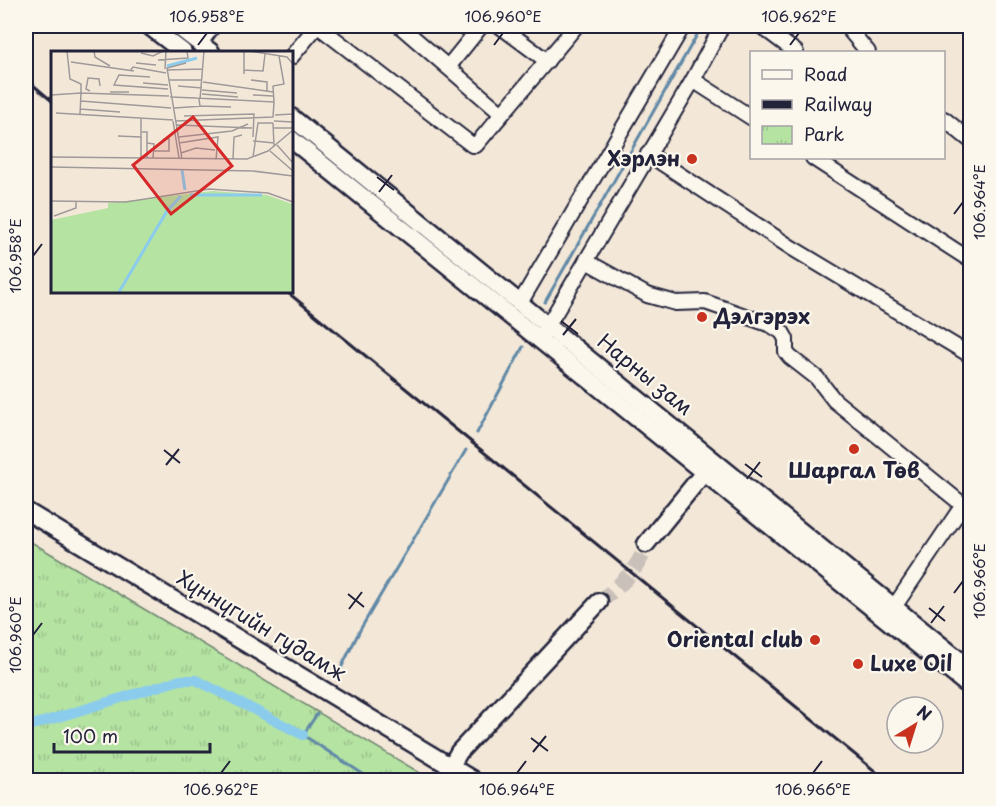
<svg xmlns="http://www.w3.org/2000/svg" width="996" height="806" font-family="'Playpen Sans',sans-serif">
	<defs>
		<pattern id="park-tufts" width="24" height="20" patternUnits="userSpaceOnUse" patternTransform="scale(1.5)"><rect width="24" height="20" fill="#b5e3a2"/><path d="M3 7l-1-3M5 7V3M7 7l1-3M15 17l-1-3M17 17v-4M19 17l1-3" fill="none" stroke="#9bc28c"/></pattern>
	</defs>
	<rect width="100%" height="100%" fill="#f3e8d8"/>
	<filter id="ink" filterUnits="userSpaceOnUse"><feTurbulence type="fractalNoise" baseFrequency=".0167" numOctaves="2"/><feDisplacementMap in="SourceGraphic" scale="12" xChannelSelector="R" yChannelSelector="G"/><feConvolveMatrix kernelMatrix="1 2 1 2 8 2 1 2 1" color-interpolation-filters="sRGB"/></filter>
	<g filter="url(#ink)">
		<path fill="url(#park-tufts)" stroke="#6c826e" stroke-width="1.5" d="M26 539 432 780H26Z"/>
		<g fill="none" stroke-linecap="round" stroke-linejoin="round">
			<g stroke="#6188a6" stroke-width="3">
				<path d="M545 302 702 26"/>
				<path d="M477 433 523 347"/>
				<path d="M338 674 360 630 466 450"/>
				<path d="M317 714 303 735 372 780"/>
			</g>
			<path stroke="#8bcced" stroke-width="10" d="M26 727 180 680H196L303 735"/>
			<path stroke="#c9c0b9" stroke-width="16" stroke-dasharray="16 8" stroke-linecap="butt" d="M599 602C618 588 641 567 646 544"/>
			<defs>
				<g id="minor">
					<path d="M318 26 472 145H476L576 26"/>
					<path d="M400 26 502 114"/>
					<path d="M500 26 547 61"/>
					<path d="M761 26 796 52"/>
					<path d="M846 26 868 52"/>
					<path d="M969 26 970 27"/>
					<path d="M200 43 213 26"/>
					<path d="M291 57 317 26"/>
					<path d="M448 67 481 26"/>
					<path d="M693 80 752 118"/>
					<path d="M944 119 970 140"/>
					<path d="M648 154 792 248 970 355"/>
					<path d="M813 158 970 260"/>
					<path d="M586 261 647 295 676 303 705 302 771 325 782 332 786 339V352L790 357 817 378 834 400 963 505"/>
					<path d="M520 303 683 26"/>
					<path d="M544 332 693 80 722 26"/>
					<path d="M890 613 963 505 970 518"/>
				</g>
				<g id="major">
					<path d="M149 26 183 52"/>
					<path d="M177 26 211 52"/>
					<path d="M291 117 970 669"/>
					<path d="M291 139 970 687"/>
					<path d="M26 511 473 780"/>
					<path d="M646 544 710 465"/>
					<path d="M451 766 459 752 599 602"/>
				</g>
			</defs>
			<use href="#minor" stroke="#22223b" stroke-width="18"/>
			<use href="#major" stroke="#22223b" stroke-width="21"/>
			<use href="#minor" stroke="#fbf7ec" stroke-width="14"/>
			<use href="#major" stroke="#fbf7ec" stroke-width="16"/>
			<g stroke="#22223b" stroke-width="3">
				<path d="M26 79 52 101"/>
				<path d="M286 291 886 780"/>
			</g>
		</g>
	</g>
	<path fill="none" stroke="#22223b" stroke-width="2" d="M198 45 207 33M494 45 503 33M790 45 799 33M377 177 394 190M379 192 392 175M954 214 963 202M33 256 42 244M561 321 578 334M563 335 576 319M164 450 180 463M745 464 762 477M166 465 179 449M747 479 760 462M954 593 963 581M348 594 364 607M929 608 945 621M349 609 362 592M931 623 944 606M33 635 42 623M531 738 548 751M533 752 546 736M221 773 230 761M517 773 526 761M813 773 822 761"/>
	<g fill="#c8321e" stroke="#fbf7ec" stroke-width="2">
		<circle cx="692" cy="159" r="6"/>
		<circle cx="702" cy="317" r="6"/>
		<circle cx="854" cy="449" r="6"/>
		<circle cx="815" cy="640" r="6"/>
		<circle cx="858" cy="664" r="6"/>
	</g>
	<g text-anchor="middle" stroke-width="4.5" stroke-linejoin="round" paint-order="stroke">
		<g font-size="21" font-weight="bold" fill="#22223b" stroke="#fbf7ec" text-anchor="end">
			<text x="680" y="166">Хэрлэн</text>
			<text x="714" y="324" text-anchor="start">Дэлгэрэх</text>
			<text x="854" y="478" text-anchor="middle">Шаргал Төв</text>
			<text x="803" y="647">Oriental club</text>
			<text x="870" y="671" text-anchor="start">Luxe Oil</text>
		</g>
		<g font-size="21" fill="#22223b" stroke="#fbf7ec">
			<text transform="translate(645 375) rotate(39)" y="7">Нарны зам</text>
			<text transform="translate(261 626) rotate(31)" y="7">Хүннүгийн гудамж</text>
		</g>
	</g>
	<g transform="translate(51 51)">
		<rect width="242" height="242" fill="#f3e8d8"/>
		<path d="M162 140 216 144 241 153V241H0V169L57 157V152Z" fill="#b5e3a2"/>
		<path fill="none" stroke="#8bcced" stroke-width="3" d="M116 15 146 7M131 119 134 139M139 144H211M68 241 116 160 130 145"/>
		<path fill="none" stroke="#9f9999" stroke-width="1.5" d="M16 0 19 28 30 33V42L118 45M43 0 44 6 59 15M193 0V23M198 0 236 6 242 13M90 2 102 5 112 0M107 9 137 7 136 0H130M20 11 83 20M85 12 105 14M114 18 115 0M116 19 151 18M193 19 212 20 214 3M79 20 82 16 115 22M99 26 68 24 63 34 117 38M118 29H151M200 29 216 31V41M152 31 222 41M92 32 117 34M127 35 151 37M151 39 186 42M39 40 35 38 37 27 48 28 49 35M59 41H78M151 43 187 46M0 44 30 42 29 63M202 44 222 45M119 46 145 47M144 47 223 51 222 35 233 33 228 5M148 48 149 55 180 56M149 48 153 0M30 50 120 57M123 57 152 55M29 58 69 61M5 62 122 69M224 64 242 63M133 65 203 63 202 86M90 67V107M122 70 128 107M125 70 222 66 223 51M223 70 242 71M222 72 223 95M126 74 201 77M223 77H242M91 81H96V107M67 85 90 86M128 86 181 80 197 73M202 90 223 92M96 92 103 93 102 107M128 92 167 86 165 109M226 94 242 112M102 100H118V88H112M219 100 242 120M130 102 145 97 164 99M0 106 196 108 217 100 242 79M202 106 207 72H222M131 108 116 17 135 12M182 108 183 86 191 84M0 116 202 120 242 125M0 150 75 151 158 138 217 142 242 151M3 165 25 157V151"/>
		<path fill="#d62828" fill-opacity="0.15" stroke="#d62828" stroke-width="3" d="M142 66 181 115 120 163 82 114Z"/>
		<rect width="242" height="242" fill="none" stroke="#22223b" stroke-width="3"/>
	</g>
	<rect width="996" height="806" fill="none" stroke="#fbf7ec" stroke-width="66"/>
	<rect x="750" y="51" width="195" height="108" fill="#fbf7ec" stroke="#a4a2a5" stroke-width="1.5"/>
	<rect x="762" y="70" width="30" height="9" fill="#fbf7ec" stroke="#a4a2a5" stroke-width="1.5"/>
	<text x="804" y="81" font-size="18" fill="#22223b">Road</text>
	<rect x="762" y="100" width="30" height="9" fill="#22223b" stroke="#a4a2a5" stroke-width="1.5"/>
	<text x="804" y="111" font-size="18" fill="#22223b">Railway</text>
	<rect x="762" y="126" width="30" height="18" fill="url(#park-tufts)" stroke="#a4a2a5" stroke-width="1.5"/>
	<text x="804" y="141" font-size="18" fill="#22223b">Park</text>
	<g transform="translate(915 725) rotate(38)"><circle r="28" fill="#fbf7ec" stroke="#a4a2a5" stroke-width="1.5"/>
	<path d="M0-4.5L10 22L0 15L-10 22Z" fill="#c8321e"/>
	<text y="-9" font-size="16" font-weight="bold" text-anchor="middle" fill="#22223b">N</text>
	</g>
	<path d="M54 743v9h156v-9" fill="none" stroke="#22223b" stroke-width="3"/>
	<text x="63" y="743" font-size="18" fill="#22223b" stroke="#fbf7ec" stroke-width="4.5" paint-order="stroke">100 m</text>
	<rect x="33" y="33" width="930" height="740" fill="none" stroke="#22223b" stroke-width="2"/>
	<g font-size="15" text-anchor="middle" fill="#22223b">
		<text x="207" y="22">106.958°E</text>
		<text x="503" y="22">106.960°E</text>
		<text x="799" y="22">106.962°E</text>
		<text transform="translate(980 202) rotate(-90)" y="5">106.964°E</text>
		<text transform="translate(16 256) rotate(-90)" y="5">106.958°E</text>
		<text transform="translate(980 581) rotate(-90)" y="5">106.966°E</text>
		<text transform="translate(16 635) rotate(-90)" y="5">106.960°E</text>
		<text x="221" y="795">106.962°E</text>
		<text x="517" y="795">106.964°E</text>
		<text x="813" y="795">106.966°E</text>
	</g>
</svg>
